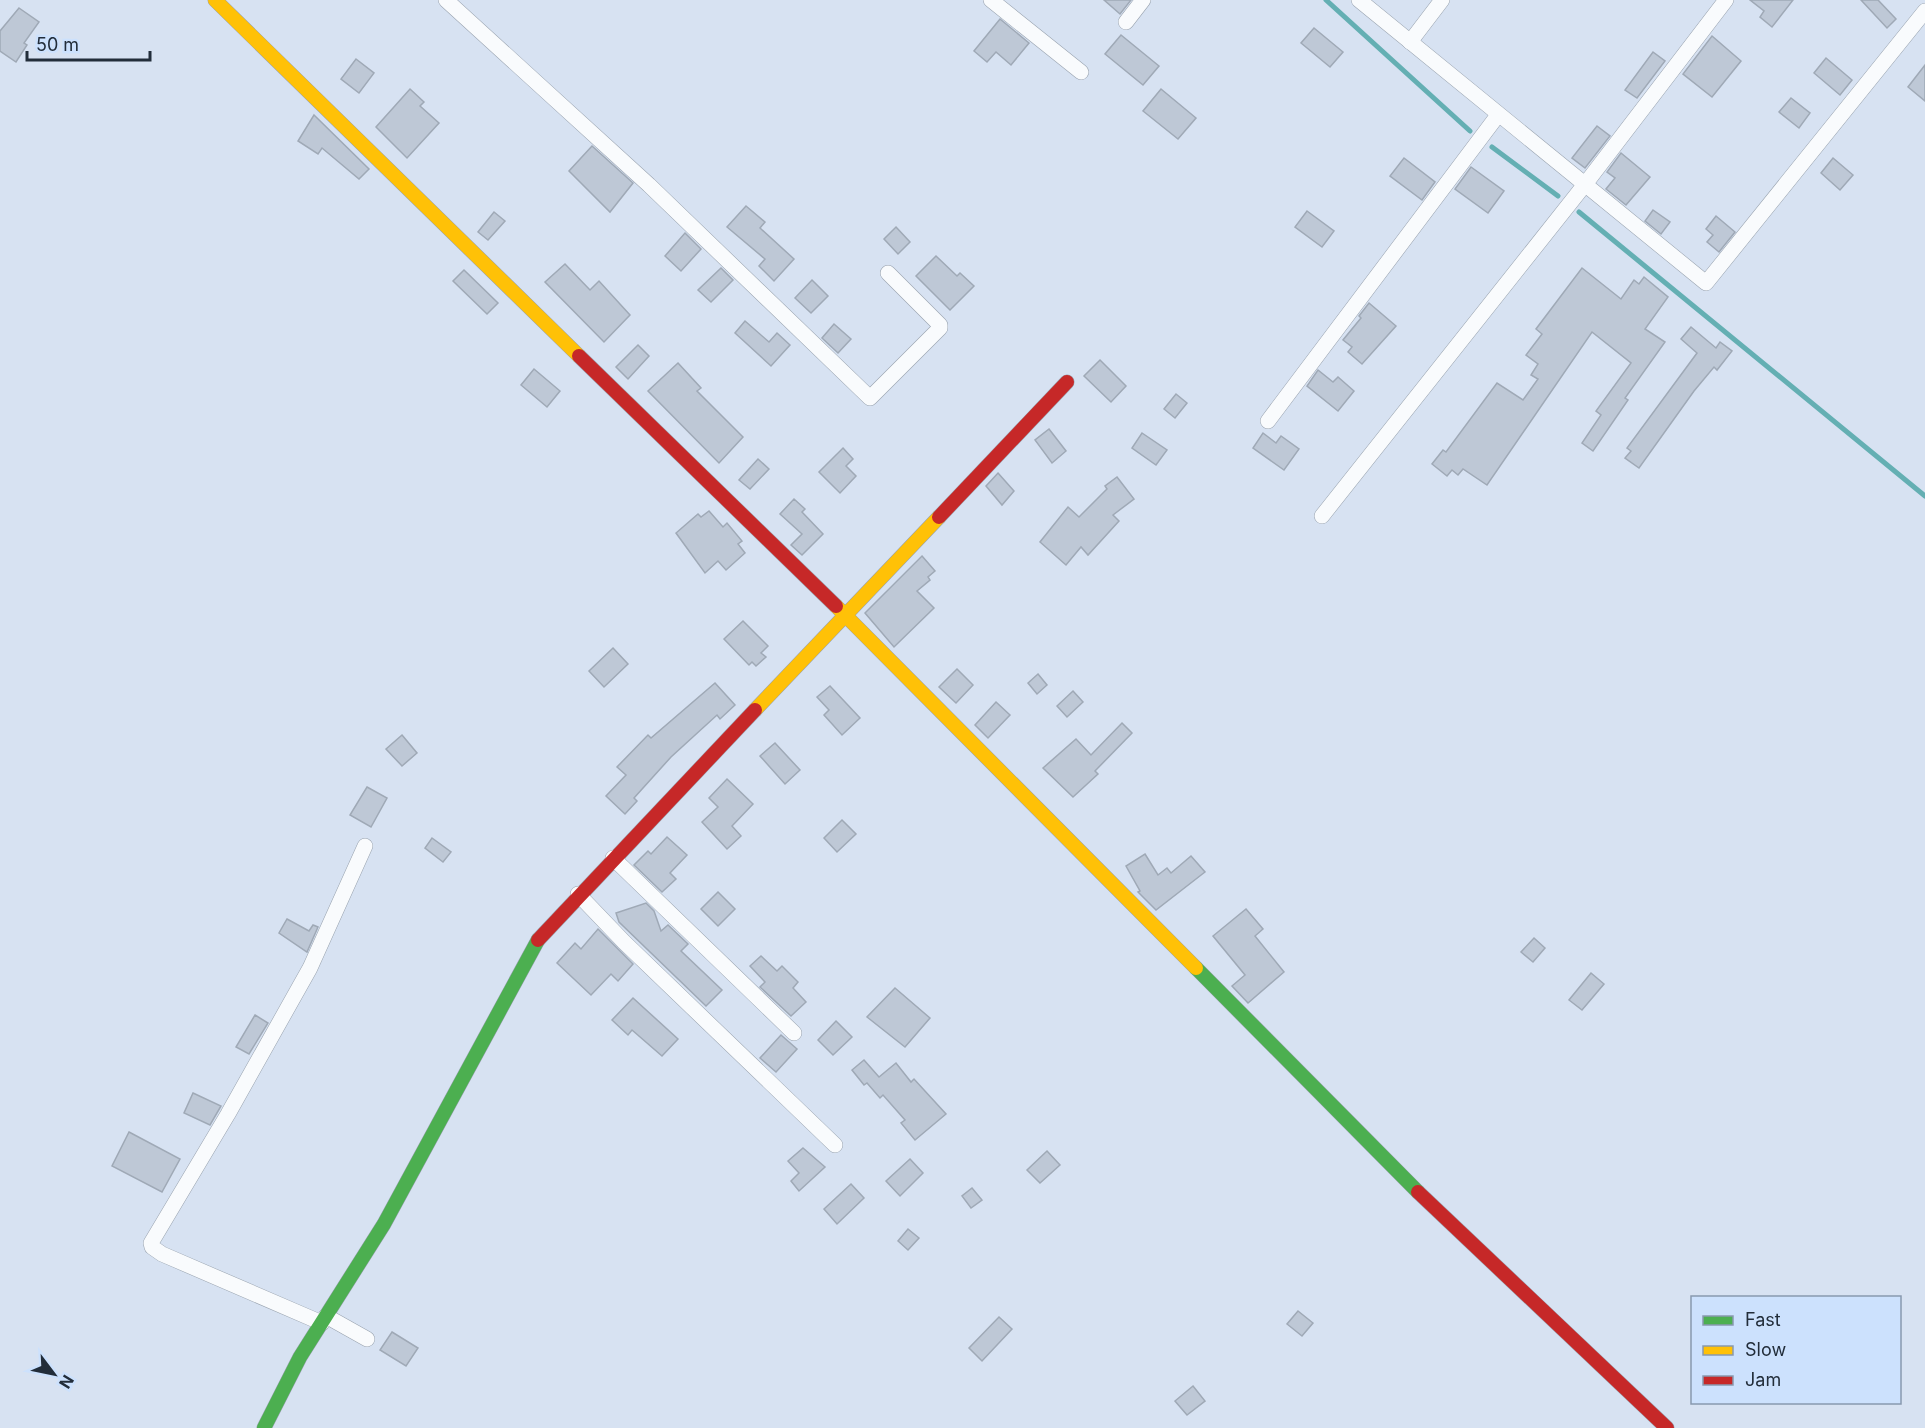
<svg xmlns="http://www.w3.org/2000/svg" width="1925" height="1428" font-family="Inter,sans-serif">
	<rect width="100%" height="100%" fill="#d7e2f2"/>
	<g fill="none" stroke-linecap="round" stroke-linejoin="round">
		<g stroke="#64afb3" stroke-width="5">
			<path d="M1326 0 1470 131"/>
			<path d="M1492 147 1558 196"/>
			<path d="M1579 212 1925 496"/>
		</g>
	</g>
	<g fill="#bec8d6" stroke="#9fa9b6" stroke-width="1.5">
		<path d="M1104 0H1131L1120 14Z"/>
		<path d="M1750 0H1793L1772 27 1760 17 1764 11Z"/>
		<path d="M1861 0H1878L1896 19 1887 28Z"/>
		<path d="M19 8 39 22 24 43 27 45 16 62 0 51V31Z"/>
		<path d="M1000 19 1029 43 1011 65 996 52 987 62 974 51Z"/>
		<path d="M1314 28 1343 52 1330 67 1301 43Z"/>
		<path d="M1121 35 1159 66 1143 85 1105 54Z"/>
		<path d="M1712 36 1741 61 1712 97 1683 74Z"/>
		<path d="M1653 52 1665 61 1637 98 1625 90Z"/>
		<path d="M1826 58 1852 80 1840 95 1814 73Z"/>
		<path d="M356 59 374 73 359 93 341 79Z"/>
		<path d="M1925 65V101L1908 87Z"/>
		<path d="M410 89 424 102 420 106 439 123 407 158 376 127Z"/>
		<path d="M1161 89 1196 118 1178 139 1143 111Z"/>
		<path d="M1791 98 1810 113 1799 128 1779 112Z"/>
		<path d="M314 115 369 169 359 179 322 148 318 154 298 141Z"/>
		<path d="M1597 126 1610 136 1585 168 1572 158Z"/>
		<path d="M592 146 633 183 610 212 569 171Z"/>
		<path d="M1621 153 1650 177 1626 205 1606 189 1615 178 1607 172Z"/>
		<path d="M1404 158 1435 182 1422 200 1390 176Z"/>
		<path d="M1833 158 1853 175 1840 190 1821 173Z"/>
		<path d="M1471 167 1504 191 1488 213 1455 189Z"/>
		<path d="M746 206 765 222 760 228 794 259 774 281 759 266 765 259 727 227Z"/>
		<path d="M1653 210 1670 222 1661 234 1645 221Z"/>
		<path d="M1307 211 1334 231 1322 247 1295 227Z"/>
		<path d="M494 212 505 221 488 240 478 232Z"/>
		<path d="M1716 216 1735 232 1719 252 1707 242 1713 235 1706 229Z"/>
		<path d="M896 227 910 242 898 254 884 239Z"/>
		<path d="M685 233 701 249 681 271 665 256Z"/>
		<path d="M936 256 957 276 960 273 974 286 950 310 916 276Z"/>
		<path d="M565 264 590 290 599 281 630 315 604 342 545 282Z"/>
		<path d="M721 268 733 280 711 302 698 290Z"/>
		<path d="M1582 268 1621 299 1634 280 1639 284 1644 277 1668 297 1645 329 1665 342 1625 398 1628 400 1593 451 1582 443 1601 415 1596 411 1631 363 1592 332 1487 485 1463 469 1458 475 1452 470 1447 476 1432 464 1443 450 1446 452 1497 383 1523 400 1538 379 1531 375 1538 364 1526 355 1542 334 1536 329Z"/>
		<path d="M464 270 498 303 487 314 453 281Z"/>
		<path d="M812 280 828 296 811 313 795 298Z"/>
		<path d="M1369 303 1396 326 1362 364 1348 352 1352 347 1343 340 1361 318 1359 316Z"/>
		<path d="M745 321 769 342 777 333 790 345 771 366 735 333Z"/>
		<path d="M834 324 851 339 838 353 822 338Z"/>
		<path d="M1691 327 1716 348 1720 342 1732 351 1717 370 1714 367 1694 391 1639 468 1625 458 1631 451 1627 448 1697 353 1681 339Z"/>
		<path d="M638 345 649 356 628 379 616 367Z"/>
		<path d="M1100 360 1126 386 1111 402 1084 376Z"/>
		<path d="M678 363 701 388 697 391 743 437 719 463 648 391Z"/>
		<path d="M534 369 560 391 547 407 521 385Z"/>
		<path d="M1318 370 1333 382 1338 377 1354 391 1338 411 1307 386Z"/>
		<path d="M1176 394 1187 403 1175 418 1164 409Z"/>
		<path d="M1049 429 1066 451 1052 463 1035 440Z"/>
		<path d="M1142 433 1167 450 1156 465 1132 448Z"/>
		<path d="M1263 433 1276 443 1281 436 1299 449 1284 470 1253 448Z"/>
		<path d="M843 448 853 459 846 466 856 476 840 493 819 472Z"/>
		<path d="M758 459 769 469 750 489 739 480Z"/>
		<path d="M998 473 1014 491 1002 505 986 486Z"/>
		<path d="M1117 477 1134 499 1113 515 1119 521 1088 555 1081 547 1066 565 1040 542 1068 507 1079 517 1107 489 1105 486Z"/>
		<path d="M794 499 805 509 802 512 823 534 802 555 791 545 802 534 780 514Z"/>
		<path d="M709 511 723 527 727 523 742 541 738 544 745 553 726 570 718 561 705 573 676 533 698 514 701 517Z"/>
		<path d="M922 556 935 571 928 577 930 580 917 591 934 608 894 647 865 613Z"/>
		<path d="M743 621 768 646 761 653 766 657 756 666 752 662 749 665 724 639Z"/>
		<path d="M613 648 628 664 604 687 589 671Z"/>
		<path d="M957 669 973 685 956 703 939 687Z"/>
		<path d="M1038 674 1047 685 1037 694 1028 683Z"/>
		<path d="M715 683 735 705 720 719 717 715 671 757 634 798 637 801 625 814 606 796 626 775 617 767 648 735 651 738Z"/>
		<path d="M830 686 860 718 842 735 824 715 829 710 817 697Z"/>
		<path d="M1073 691 1083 702 1067 717 1057 706Z"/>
		<path d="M996 702 1010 715 988 738 975 725Z"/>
		<path d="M1122 723 1132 733 1095 771 1098 774 1073 797 1043 768 1076 739 1091 755Z"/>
		<path d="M402 735 417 753 402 766 386 749Z"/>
		<path d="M775 743 800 770 785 784 760 756Z"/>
		<path d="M727 779 753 804 732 826 741 836 727 849 702 822 718 807 709 798Z"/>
		<path d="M367 787 387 798 371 827 350 815Z"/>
		<path d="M842 820 856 834 837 852 824 838Z"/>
		<path d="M667 837 687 855 670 873 676 879 662 892 634 865 648 851 651 854Z"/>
		<path d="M432 838 451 852 443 862 425 848Z"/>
		<path d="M1145 854 1158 875 1167 868 1171 873 1191 856 1205 872 1156 910 1138 892 1140 891 1126 866Z"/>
		<path d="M718 892 735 909 718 926 701 909Z"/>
		<path d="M646 903 654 911 661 931 668 925 688 944 681 951 722 990 706 1006 619 922 616 913Z"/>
		<path d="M1246 909 1263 929 1255 936 1284 972 1248 1003 1232 986 1245 975 1213 936Z"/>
		<path d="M287 919 309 931 313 925 318 927 307 952 279 933Z"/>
		<path d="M598 929 633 964 618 981 611 974 591 995 557 963 575 943 581 949Z"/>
		<path d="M1534 938 1545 948 1533 962 1521 952Z"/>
		<path d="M761 956 777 971 782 966 798 982 793 988 806 1002 791 1016 760 987 765 982 750 966Z"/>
		<path d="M1591 973 1604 984 1582 1010 1569 1000Z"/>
		<path d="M895 988 930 1018 905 1047 867 1017Z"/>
		<path d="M633 998 678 1039 662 1056 632 1030 628 1035 612 1020Z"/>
		<path d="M255 1015 268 1023 249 1054 236 1047Z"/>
		<path d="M836 1021 852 1037 833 1055 818 1040Z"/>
		<path d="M781 1035 797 1049 776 1072 760 1058Z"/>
		<path d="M864 1060 879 1077 896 1063 911 1082 914 1079 946 1114 915 1140 901 1123 905 1120 883 1095 880 1098 867 1083 864 1085 852 1070Z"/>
		<path d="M193 1093 221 1106 210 1125 184 1113Z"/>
		<path d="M129 1132 180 1159 162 1192 112 1166Z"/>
		<path d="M803 1148 825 1167 799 1191 791 1181 799 1173 788 1161Z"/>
		<path d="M1047 1151 1060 1165 1040 1183 1027 1170Z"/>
		<path d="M910 1159 923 1173 900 1196 886 1181Z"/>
		<path d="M851 1184 864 1198 837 1224 824 1209Z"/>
		<path d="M972 1188 982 1200 971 1208 962 1196Z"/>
		<path d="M908 1229 919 1238 908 1250 898 1241Z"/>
		<path d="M1298 1311 1313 1323 1302 1336 1287 1324Z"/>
		<path d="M999 1317 1012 1329 982 1361 969 1348Z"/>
		<path d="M392 1332 418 1348 406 1366 380 1350Z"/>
		<path d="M1193 1386 1205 1401 1187 1415 1175 1401Z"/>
	</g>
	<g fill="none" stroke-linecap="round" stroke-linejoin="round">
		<defs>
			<g id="street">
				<path d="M446 0 649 185 870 398 940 328V325L888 273"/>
				<path d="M991 0 1081 72"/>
				<path d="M1359 0 1706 283 1925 11"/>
				<path d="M1126 22 1143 0"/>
				<path d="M1410 42 1442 0"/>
				<path d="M1268 421 1498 115"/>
				<path d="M1322 516 1586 183 1726 0"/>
				<path d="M613 858 794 1033"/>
				<path d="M578 894 624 942 835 1145"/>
				<path d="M326 1316 367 1339"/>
				<path d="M322 1323 162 1254 152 1247 151 1243 228 1114 310 968 365 846"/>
			</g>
			<g id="fast">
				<path d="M1196 968 1418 1192"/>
				<path d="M264 1428 300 1357 384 1224 538 940"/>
			</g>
			<g id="slow">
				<path d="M215 0 579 356"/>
				<path d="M836 606 1196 968"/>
				<path d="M755 710 939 517"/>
			</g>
			<g id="jam">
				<path d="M579 356 836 606"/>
				<path d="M939 517 1067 382"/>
				<path d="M538 940 755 710"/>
				<path d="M1418 1192 1667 1428"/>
			</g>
		</defs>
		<use href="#street" stroke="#98a2ae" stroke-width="16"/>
		<use href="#fast" stroke="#98a2ae" stroke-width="15"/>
		<use href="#slow" stroke="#98a2ae" stroke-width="15"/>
		<use href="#jam" stroke="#98a2ae" stroke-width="15"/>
		<use href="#street" stroke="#f9fbfd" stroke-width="15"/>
		<use href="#fast" stroke="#4caf50" stroke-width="14"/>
		<use href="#slow" stroke="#ffc107" stroke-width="14"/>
		<use href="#jam" stroke="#c62828" stroke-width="14"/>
	</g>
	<rect x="1691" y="1296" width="210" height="108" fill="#cce1fd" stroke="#8899af" stroke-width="1.5"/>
	<rect x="1703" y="1316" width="30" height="9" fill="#4caf50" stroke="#8899af" stroke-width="1.5"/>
	<text x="1745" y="1326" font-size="18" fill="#222d3a">Fast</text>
	<rect x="1703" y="1346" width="30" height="9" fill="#ffc107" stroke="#8899af" stroke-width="1.5"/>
	<text x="1745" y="1356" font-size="18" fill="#222d3a">Slow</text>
	<rect x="1703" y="1376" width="30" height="9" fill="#c62828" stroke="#8899af" stroke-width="1.5"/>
	<text x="1745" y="1386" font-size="18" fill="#222d3a">Jam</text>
	<g transform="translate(54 1374) rotate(122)" stroke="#cce1fd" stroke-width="4.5" paint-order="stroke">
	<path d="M0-4.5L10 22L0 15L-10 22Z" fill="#222d3a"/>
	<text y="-9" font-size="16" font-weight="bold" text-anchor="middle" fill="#222d3a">N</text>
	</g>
	<path d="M27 51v9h123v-9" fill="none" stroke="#222d3a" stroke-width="3"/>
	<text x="36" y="51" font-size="18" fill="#222d3a" stroke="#cce1fd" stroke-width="4.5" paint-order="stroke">50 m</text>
</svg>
